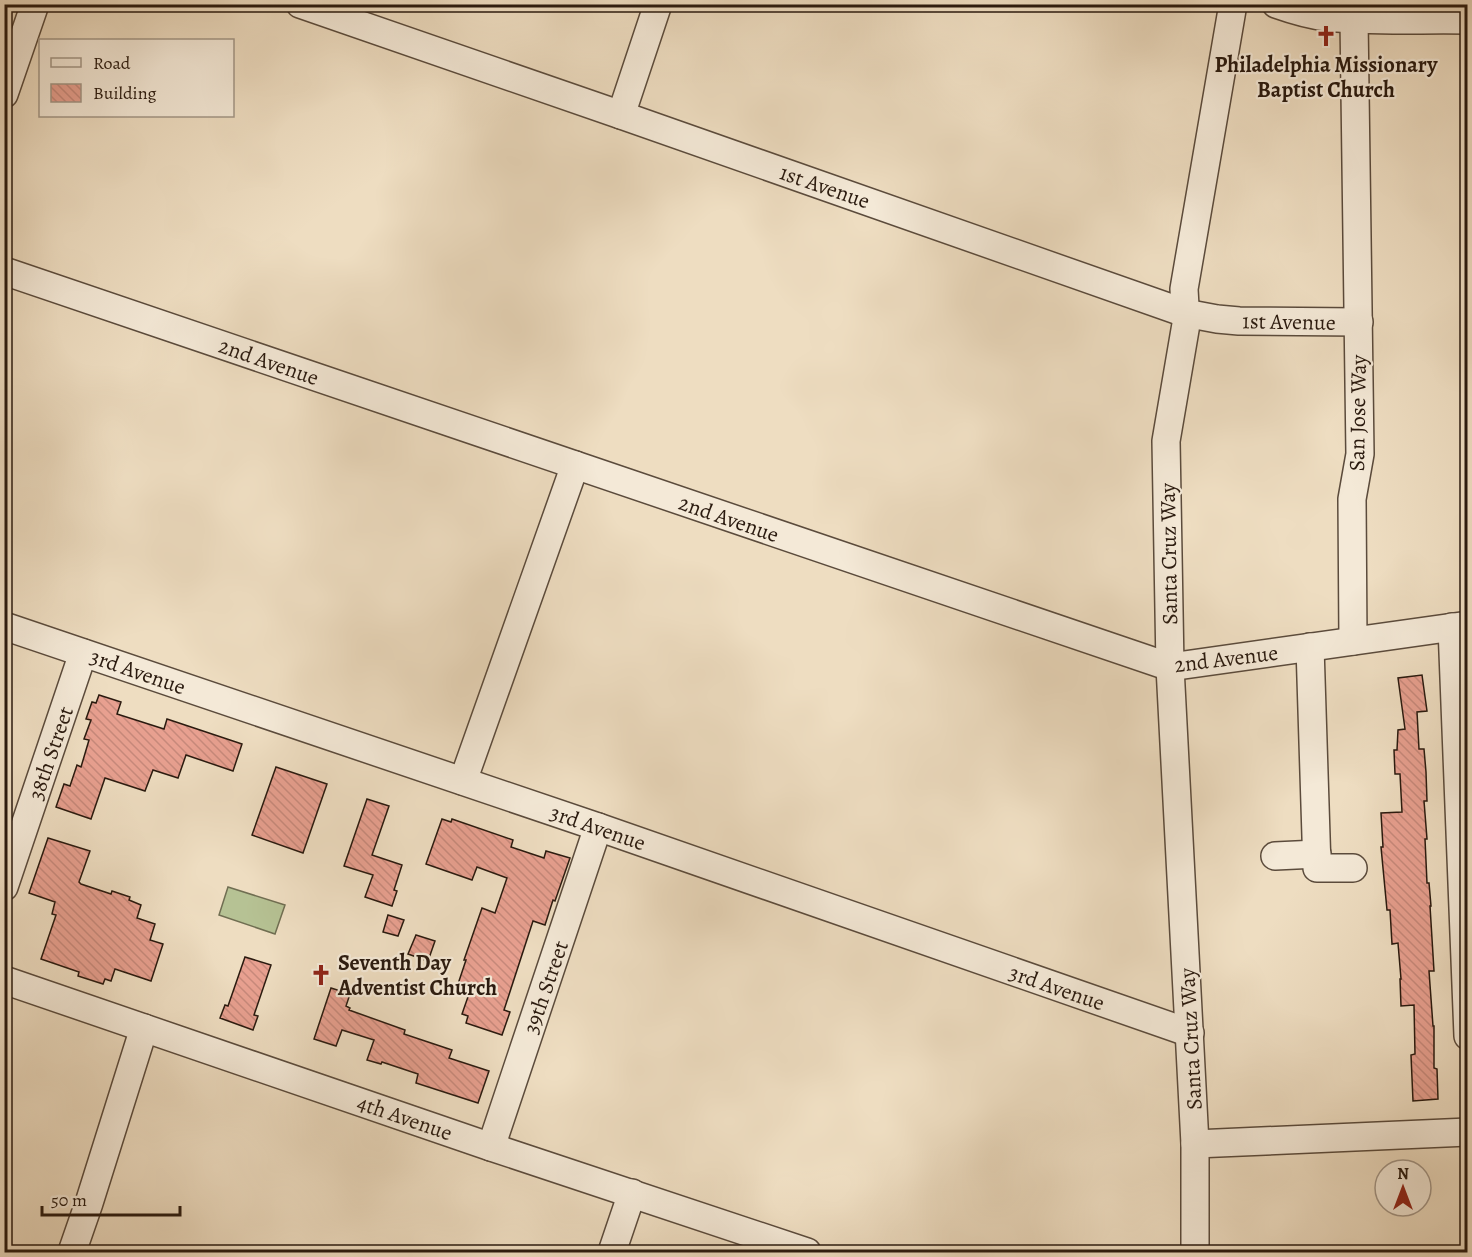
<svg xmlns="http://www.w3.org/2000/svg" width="1472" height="1257" font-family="Alegreya,serif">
	<defs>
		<pattern id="building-back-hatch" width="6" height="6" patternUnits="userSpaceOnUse" patternTransform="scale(1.5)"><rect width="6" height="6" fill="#e8a090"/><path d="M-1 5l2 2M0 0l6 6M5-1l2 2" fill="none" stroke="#c7897b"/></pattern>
	</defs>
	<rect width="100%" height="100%" fill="#eeddc1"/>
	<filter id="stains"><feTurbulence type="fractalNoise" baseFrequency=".00333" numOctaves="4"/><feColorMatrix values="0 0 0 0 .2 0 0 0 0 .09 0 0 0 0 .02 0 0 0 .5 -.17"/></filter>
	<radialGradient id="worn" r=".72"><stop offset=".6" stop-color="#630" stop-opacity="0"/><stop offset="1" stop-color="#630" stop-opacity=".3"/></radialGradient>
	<path fill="#b6c294" stroke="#706e52" stroke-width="1.5" d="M228 887 285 905 275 934 219 915Z"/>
	<g fill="url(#building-back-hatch)" stroke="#2a1a0f" stroke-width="1.5">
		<path d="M1422 675 1427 711 1417 712 1419 749H1424L1426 772 1427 801H1424L1427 839H1425L1427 883H1429L1431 906H1430L1434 971H1429L1433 1026H1434V1068L1437 1069 1438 1099 1413 1101 1411 1055 1415 1054 1414 1005 1401 1006 1400 979H1401L1398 943 1392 944 1390 910H1387L1381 847H1383L1381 813 1402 812 1400 774H1395L1394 750H1397L1398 730 1405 729 1398 678Z"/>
		<path d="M99 695 121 702 117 714 164 729 167 719 242 744 233 771 186 755 178 778 153 770 145 791 105 778 91 819 56 807 64 784 70 786 77 765 81 767 89 740 84 739 91 720 86 719 92 702 96 703Z"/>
		<path d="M276 767 327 784 303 853 252 835Z"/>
		<path d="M367 799 389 806 372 855 402 865 394 890 397 891 392 906 365 897 373 875 344 866Z"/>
		<path d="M442 819 451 822 452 819 513 840 511 847 544 858 546 851 570 858 555 901 553 900 545 925 533 921 504 1010 510 1012 502 1035 466 1023 468 1016 462 1014 470 991 457 987 466 960H464L482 908 495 913 507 878 477 867 472 880 426 864Z"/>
		<path d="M48 838 90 851 79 882 81 884 111 894 112 891 130 897 129 900 141 905 137 918 155 924 150 940 163 944 151 981 115 969 111 981 105 979 103 984 78 976 79 972 41 959 56 915 52 914 55 902 29 893Z"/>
		<path d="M388 915 404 920 398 936 383 932Z"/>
		<path d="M416 935 435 941 428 961 408 954Z"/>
		<path d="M245 957 271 965 254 1015 258 1016 253 1030 220 1018 225 1005 228 1006Z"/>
		<path d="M331 988 350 994 346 1006 350 1008 349 1010 405 1030 404 1034 452 1050 449 1058 489 1071 478 1103 416 1083 418 1074 382 1062 381 1064 367 1060 374 1040 342 1030 336 1046 314 1039Z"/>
	</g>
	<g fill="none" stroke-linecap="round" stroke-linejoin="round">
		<defs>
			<g id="minor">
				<path d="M300 4 621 115 1185 313 1217 319 1239 321 1359 322"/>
				<path d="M1276 4C1293 10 1309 15 1327 17 1371 22 1422 19 1468 20"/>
				<path d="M4 94 35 4"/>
				<path d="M621 115 658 4"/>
				<path d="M4 271 1170 667 1468 625"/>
				<path d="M4 626 598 827 1190 1033"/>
				<path d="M1452 627 1468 1036"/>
				<path d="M1353 641 1352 499 1360 454 1354 19 1355 4"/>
				<path d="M1310 647 1317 868H1353"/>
				<path d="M463 781 575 465"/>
				<path d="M1275 856 1317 854"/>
				<path d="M4 887 83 653"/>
				<path d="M4 980 491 1147 807 1252"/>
				<path d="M1195 1144 1468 1132"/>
				<path d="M491 1147 598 827"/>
				<path d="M72 1252 89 1203 144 1028"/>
				<path d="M612 1252 632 1193"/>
				<path d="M1195 1252V1144L1170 667 1166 441 1186 324 1184 289 1233 4"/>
			</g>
		</defs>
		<use href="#minor" stroke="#5b4b3c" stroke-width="30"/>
		<use href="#minor" stroke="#f4e9d7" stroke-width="27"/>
	</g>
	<defs>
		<symbol id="church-bare" viewBox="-9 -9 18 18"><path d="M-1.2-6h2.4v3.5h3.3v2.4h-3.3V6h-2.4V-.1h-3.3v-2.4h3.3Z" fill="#8f2418" stroke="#f4e9d7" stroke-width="2.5" paint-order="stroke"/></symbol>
	</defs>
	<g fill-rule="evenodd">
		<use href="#church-bare" x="1311" y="21" width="30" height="30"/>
		<use href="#church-bare" x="306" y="960" width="30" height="30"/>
	</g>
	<g text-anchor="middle" stroke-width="4.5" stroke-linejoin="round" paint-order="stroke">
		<g font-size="22" font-weight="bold" fill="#2a1a0f" stroke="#f4e9d7">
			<text x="1326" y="72">Philadelphia Missionary<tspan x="1326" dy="25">Baptist Church</tspan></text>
			<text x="338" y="970" text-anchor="start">Seventh Day<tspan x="338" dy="25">Adventist Church</tspan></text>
		</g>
		<g font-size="22" fill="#2a1a0f" stroke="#f4e9d7">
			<text transform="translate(825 186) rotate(19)" y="8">1st Avenue</text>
			<text transform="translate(1289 321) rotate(1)" y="8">1st Avenue</text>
			<text transform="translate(269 361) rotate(19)" y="8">2nd Avenue</text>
			<text transform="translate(1357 413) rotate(-89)" y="8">San Jose Way</text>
			<text transform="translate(729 518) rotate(19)" y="8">2nd Avenue</text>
			<text transform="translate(1168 554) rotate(-91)" y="8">Santa Cruz Way</text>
			<text transform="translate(1226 658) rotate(-7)" y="8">2nd Avenue</text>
			<text transform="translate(138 671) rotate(19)" y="8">3rd Avenue</text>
			<text transform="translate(50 753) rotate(-71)" y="8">38th Street</text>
			<text transform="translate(598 827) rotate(19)" y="8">3rd Avenue</text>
			<text transform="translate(545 987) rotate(-71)" y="8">39th Street</text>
			<text transform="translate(1057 987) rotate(19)" y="8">3rd Avenue</text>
			<text transform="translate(1190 1039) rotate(-93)" y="8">Santa Cruz Way</text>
			<text transform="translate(405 1117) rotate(19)" y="8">4th Avenue</text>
		</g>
	</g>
	<rect width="1472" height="1257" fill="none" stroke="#eeddc1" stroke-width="24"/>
	<rect x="6" y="6" width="1460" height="1245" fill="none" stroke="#2a1a0f" stroke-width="3"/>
	<rect x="12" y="12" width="1448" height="1233" fill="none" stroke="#2a1a0f" stroke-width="1.5"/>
	<rect x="39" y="39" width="195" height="78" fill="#f4e9d7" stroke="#a39687" stroke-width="1.5"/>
	<rect x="51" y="58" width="30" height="9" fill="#f4e9d7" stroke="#a39687" stroke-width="1.5"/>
	<text x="93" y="69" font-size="18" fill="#2a1a0f">Road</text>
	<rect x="51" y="84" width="30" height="18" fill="url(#building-back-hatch)" stroke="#a39687" stroke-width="1.5"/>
	<text x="93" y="99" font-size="18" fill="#2a1a0f">Building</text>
	<g transform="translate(1403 1188)"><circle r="28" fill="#f4e9d7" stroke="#a39687" stroke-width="1.5"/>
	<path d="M0-4.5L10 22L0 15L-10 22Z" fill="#8f2418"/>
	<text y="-9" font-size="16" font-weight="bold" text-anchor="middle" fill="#2a1a0f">N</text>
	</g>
	<path d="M42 1206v9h138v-9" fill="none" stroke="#2a1a0f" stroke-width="3"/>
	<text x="51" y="1206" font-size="18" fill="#2a1a0f" stroke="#f4e9d7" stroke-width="4.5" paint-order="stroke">50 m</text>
	<rect width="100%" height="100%" filter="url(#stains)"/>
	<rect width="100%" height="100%" fill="url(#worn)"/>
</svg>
